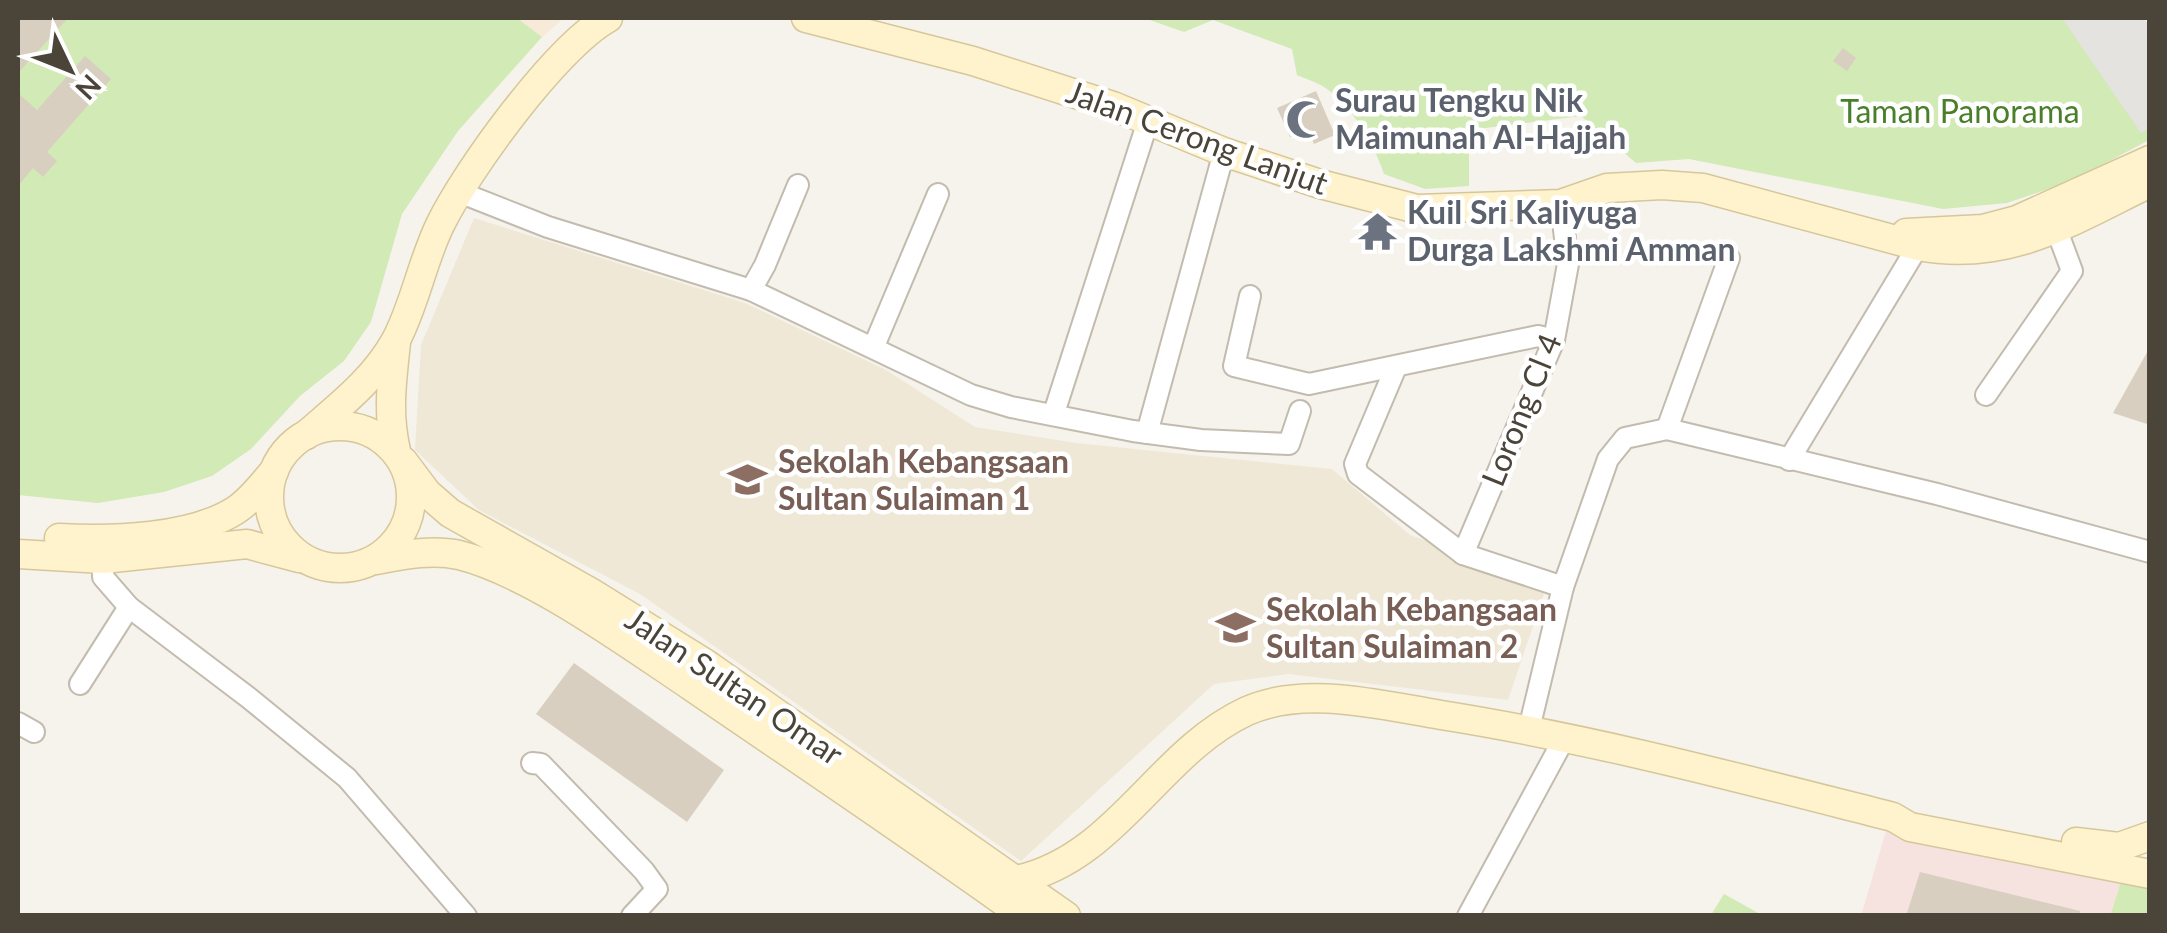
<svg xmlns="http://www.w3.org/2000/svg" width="2167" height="933" font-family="Lato,sans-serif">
	<rect width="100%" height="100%" fill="#f6f3ec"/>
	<path fill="#f7ead8" d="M517 18H564L542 37Z"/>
	<path fill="#efe8d6" d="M474 218 745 303 886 370 975 427 1076 443 1332 469 1410 535 1548 582 1508 700 1288 674 1214 684 1021 861 640 594 479 510 415 450 421 345Z"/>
	<path fill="#f6e3e0" d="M1886 831 2123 875 2110 915 1861 916Z"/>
	<g fill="#d2eab5">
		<path d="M18 18H517L542 37 458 131 402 214 371 322 344 361 300 396 251 449 212 476 164 492 98 503 18 495Z"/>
		<path d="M1144 18H2143L2149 26V140L2072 181 2007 203 1943 209 1689 159 1636 163 1581 116 1469 130V186L1425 189 1384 174C1374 144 1353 108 1327 89 1319 83 1306 79 1297 75L1292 49 1213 20 1184 32Z"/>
		<path d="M2123 875 2149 882V915L2110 916Z"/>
		<path d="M1724 894 1762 915H1711Z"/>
	</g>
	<path fill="#e5e3e0" d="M2062 18H2143L2146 21 2150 26 2149 128 2141 133Z"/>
	<g fill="#d8cfc1">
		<path d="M22 18H68L18 73V23Z"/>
		<path d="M1843 48 1856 58 1847 71 1833 61Z"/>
		<path d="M85 56 111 79 47 152 57 161 43 177 33 168 18 186V93L37 110Z"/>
		<path d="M1316 91 1335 135 1314 144 1308 130 1290 137 1277 108Z"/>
		<path d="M2150 347V425L2113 413Z"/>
		<path d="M574 663 724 770 687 822 536 714Z"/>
		<path d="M1920 872 2080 911 2079 916H1906Z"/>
	</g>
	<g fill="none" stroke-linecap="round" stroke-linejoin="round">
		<defs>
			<g id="street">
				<path d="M459 192 548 227 751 290 971 395 1011 407 1133 431 1201 440 1289 444 1300 411"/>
				<path d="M1729 258 1667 429 1937 494 2150 552"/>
				<path d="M751 290 765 265 798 185"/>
				<path d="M1250 296 1234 366 1309 384 1538 336 1554 340"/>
				<path d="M874 346 938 194"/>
				<path d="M1396 367 1355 464 1358 474 1463 554 1563 587"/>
				<path d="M1986 395 2072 271 2056 228"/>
				<path d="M1054 413 1148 121"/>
				<path d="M1147 433 1224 152"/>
				<path d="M1789 460 1918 246"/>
				<path d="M1463 554 1554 340 1568 264 1561 204"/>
				<path d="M103 559V577L129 607 249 698 347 778 466 916"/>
				<path d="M80 684 129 607"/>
				<path d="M18 723 34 732"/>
				<path d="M1529 729 1563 587 1608 459 1625 438 1667 429"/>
				<path d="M532 763 541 764 644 871 657 889 632 916"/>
				<path d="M1468 916 1565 737"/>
			</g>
			<g id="secondary">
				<path d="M806 18 973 61 1113 106 1224 152 1320 184 1417 209 1561 204 1607 188 1662 185 1703 188 1918 246C2009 263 2071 221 2150 183"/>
				<path d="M1906 233 1983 229 2017 220 2150 160"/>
				<path d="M396 342C392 382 387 411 396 451"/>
				<circle cx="340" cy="497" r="71"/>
				<path d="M306 435C339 406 374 380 396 340 415 304 422 262 440 225 466 171 556 47 608 18"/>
				<path d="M403 461 427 493 450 513 590 592 706 664 1066 916"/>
				<path d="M59 538C111 541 191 539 236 510 251 500 262 485 274 471"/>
				<path d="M18 554 103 559 247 544 299 558"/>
				<path d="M376 560C403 555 432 549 459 555 531 573 628 644 691 686 802 762 914 837 1024 916"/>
				<path d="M2076 842 2119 847 2150 836"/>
				<path d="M1017 880C1117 858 1158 752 1247 711 1305 685 1380 705 1441 715 1593 739 1743 779 1893 817L1910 827 2150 874"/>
			</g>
		</defs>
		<use href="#street" stroke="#c2bbae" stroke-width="24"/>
		<use href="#secondary" stroke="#d6c79b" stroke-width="31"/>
		<use href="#street" stroke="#fff" stroke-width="20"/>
		<use href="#secondary" stroke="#fff3cd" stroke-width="28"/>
	</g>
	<defs>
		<symbol id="mosque-bare" viewBox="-9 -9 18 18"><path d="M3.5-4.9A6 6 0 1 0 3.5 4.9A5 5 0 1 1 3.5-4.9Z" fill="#6b7280" stroke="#fff" stroke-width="2.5" paint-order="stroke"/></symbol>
		<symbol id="temple-bare" viewBox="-9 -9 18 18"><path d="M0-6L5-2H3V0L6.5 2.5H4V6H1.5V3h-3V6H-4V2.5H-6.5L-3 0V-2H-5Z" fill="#6b7280" stroke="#fff" stroke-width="2.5" paint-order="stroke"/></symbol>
		<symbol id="school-bare" viewBox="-9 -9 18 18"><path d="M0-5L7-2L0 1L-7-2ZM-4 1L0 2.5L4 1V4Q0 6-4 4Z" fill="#8d6e63" stroke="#fff" stroke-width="2.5" paint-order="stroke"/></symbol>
	</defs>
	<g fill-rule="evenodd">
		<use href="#mosque-bare" x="1278" y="92" width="55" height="55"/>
		<use href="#temple-bare" x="1350" y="204" width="55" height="55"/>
		<use href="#school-bare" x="720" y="452" width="55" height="55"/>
		<use href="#school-bare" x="1208" y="600" width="55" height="55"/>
	</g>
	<g text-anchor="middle" stroke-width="9" stroke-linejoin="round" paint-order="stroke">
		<g font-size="32" font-weight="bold" fill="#5b616d" stroke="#fff" text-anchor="start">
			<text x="1335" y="112">Surau Tengku Nik<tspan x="1335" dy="37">Maimunah Al-Hajjah</tspan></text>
			<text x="1407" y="224">Kuil Sri Kaliyuga<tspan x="1407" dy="37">Durga Lakshmi Amman</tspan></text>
		</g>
		<g font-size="32" fill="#4a7f2a" stroke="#fff">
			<text x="1960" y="123">Taman Panorama</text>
		</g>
		<g font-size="32" fill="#4b4439" stroke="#fff">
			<text transform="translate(1197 138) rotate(20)" y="11">Jalan Cerong Lanjut</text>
			<text transform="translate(1522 410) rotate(-68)" y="11">Lorong Cl 4</text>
			<text transform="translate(734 687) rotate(34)" y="11">Jalan Sultan Omar</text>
		</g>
		<g font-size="32" font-weight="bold" fill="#785e54" stroke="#fff" text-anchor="start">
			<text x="778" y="473">Sekolah Kebangsaan<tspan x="778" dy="37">Sultan Sulaiman 1</tspan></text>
			<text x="1266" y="621">Sekolah Kebangsaan<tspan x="1266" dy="37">Sultan Sulaiman 2</tspan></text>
		</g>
	</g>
	<rect width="2167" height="933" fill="none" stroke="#4b4439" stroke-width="40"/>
	<g transform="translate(70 70) rotate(133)" stroke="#ffffff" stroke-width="8" paint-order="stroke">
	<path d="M0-8L18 38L0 25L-18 38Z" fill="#4b4439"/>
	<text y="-15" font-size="28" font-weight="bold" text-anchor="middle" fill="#4b4439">N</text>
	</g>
</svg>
